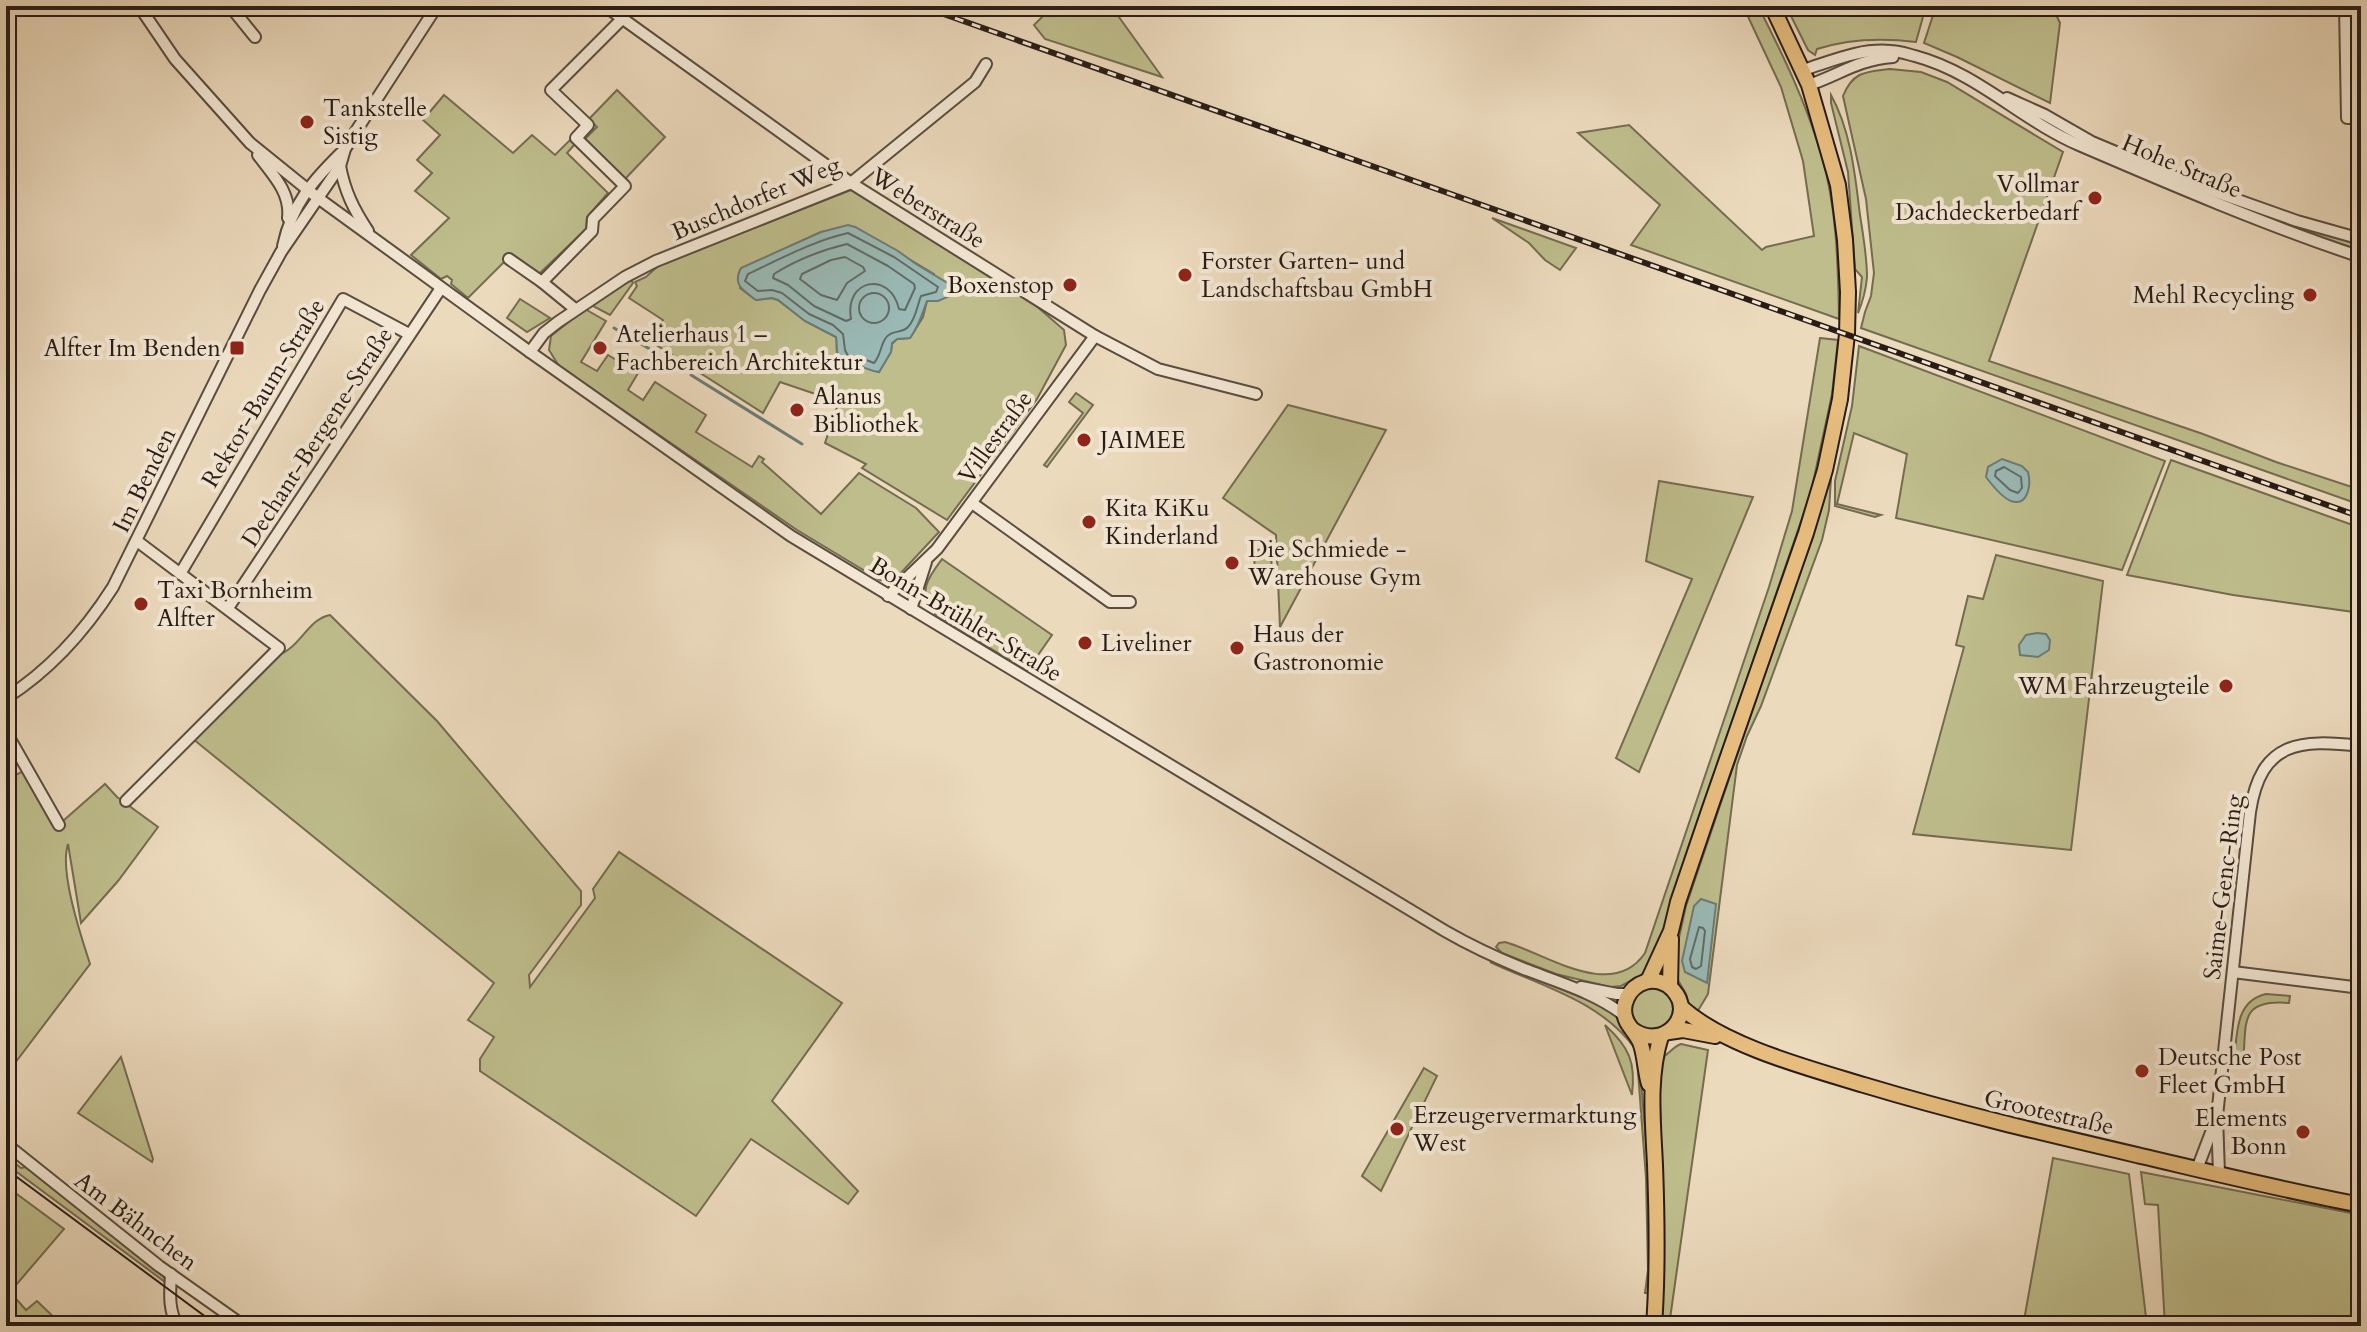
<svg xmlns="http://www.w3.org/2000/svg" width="2367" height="1332" font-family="Cardo,serif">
	<rect width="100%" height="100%" fill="#ecdabd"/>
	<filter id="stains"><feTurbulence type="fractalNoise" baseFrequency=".0025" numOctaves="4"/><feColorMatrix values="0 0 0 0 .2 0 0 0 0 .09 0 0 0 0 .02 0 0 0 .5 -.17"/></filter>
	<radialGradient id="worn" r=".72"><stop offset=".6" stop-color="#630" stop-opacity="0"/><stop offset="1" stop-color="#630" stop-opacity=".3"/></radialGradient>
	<g fill="#bfbd8c" stroke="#746c51" stroke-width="2" fill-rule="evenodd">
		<path d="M1053 6H1111L1162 77 1045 39 1034 25Z"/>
		<path d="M1743 6H1758C1782 53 1806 102 1821 154 1837 207 1838 264 1839 319L1631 245 1660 205 1578 133 1629 125 1762 250 1766 247 1814 236 1803 161 1781 87Z"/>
		<path d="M1786 6H1926L1916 42C1884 38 1848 39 1817 49L1815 55 1808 50Z"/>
		<path d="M1936 6H2052L2060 23 2050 103 1957 57 1924 43Z"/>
		<path d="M1890 69 1921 72 1947 82 2063 152 1989 361 2203 434 2276 462 2361 490V505L1861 328 1865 312 1871 296 1874 273 1866 199 1843 96C1853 71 1866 72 1890 69Z"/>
		<path d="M617 90 665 137 625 179 583 141 597 127 589 119Z"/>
		<path d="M444 95 513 153 532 135 555 155 570 140 575 144 567 153 608 193 587 217 586 229 539 274 509 257 468 298 451 284 452 280 447 276 441 279 411 255 449 218 415 191 432 173 417 160 440 135 423 120Z"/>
		<path d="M1831 95C1851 131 1855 175 1860 215 1863 235 1867 256 1867 277 1866 289 1863 301 1858 313L1862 277 1855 269 1848 172 1831 103Z"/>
		<path d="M2090 143 2361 242 2359 254 2239 210Z"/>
		<path d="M851 190 1033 303 1064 330 1066 345 1037 399 947 520 862 468 866 464 825 443 839 401 831 395 830 399 780 382 763 413 650 341 663 320 629 298 637 286 635 282 646 277 658 266ZM855 227 934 274 933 300 927 301 923 317 910 338 897 339 892 344 891 352 879 372C871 370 867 368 860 366 850 362 844 368 838 356 835 350 838 343 836 337L805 321 778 300 772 298 756 300 740 288 741 269 821 232Z"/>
		<path d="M1492 218 1576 248 1560 270 1545 260 1529 243Z"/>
		<path d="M631 280 633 283 610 315 591 305Z"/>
		<path d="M520 299 550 318 527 332 507 318Z"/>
		<path d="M585 309 606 321 581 362 597 371 608 355 638 373 628 390 643 400 655 382 706 415 696 432 752 467 759 456 764 459 762 462 821 514 859 473 916 508 939 532 898 576 899 578 888 581 880 580 797 530 559 366 549 350 551 336Z"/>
		<path d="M1820 338 1838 340 1832 394 1811 492 1678 880 1658 951 1645 973 1621 986 1610 987 1556 974 1502 953 1496 947 1499 943 1505 942C1545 953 1612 1002 1645 953L1769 587 1792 511Z"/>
		<path d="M1859 346 2165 461 2122 570 1896 518 1907 454 1854 433 1837 504 1881 515 1875 517 1835 506V481L1852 406Z"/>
		<path d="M1076 393 1093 405 1047 467 1044 465 1083 413 1069 402Z"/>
		<path d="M1288 405 1386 430 1280 627 1276 535 1223 498Z"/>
		<path d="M2171 460 2361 528V613L2233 595 2127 575Z"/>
		<path d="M1831 478 1829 510 1822 540 1761 706 1747 736 1737 765 1708 994 1696 1014 1689 1006 1686 994 1675 975 1674 960 1686 906Z"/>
		<path d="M1659 481 1753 497 1639 772 1616 758 1692 579 1646 561Z"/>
		<path d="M1271 549 1272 578 1255 579 1254 550Z"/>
		<path d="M1996 555 2103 581 2071 850 1913 834 1964 647 1956 645 1968 596 1983 599Z"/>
		<path d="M942 559 1052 635 1027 671 935 614 936 610C915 594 930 575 942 559Z"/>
		<path d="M330 615 437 721 581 891V905L529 975 530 987 595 898 593 889 619 852 842 1003 772 1101 858 1191 848 1204 751 1139 696 1216 480 1071V1059L494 1037 468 1020 494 983 193 739 278 655C300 648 308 619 330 615Z"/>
		<path d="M23 771 55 828 105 784 117 797 158 827 118 881 81 923 68 844C59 871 81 936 90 964L12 1067 6 1063V780Z"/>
		<path d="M1490 962 1500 964 1603 1006 1615 1014 1623 1030 1633 1040 1636 1050C1602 1001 1541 986 1490 962Z"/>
		<circle cx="1652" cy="1009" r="21"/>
		<path d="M2266 994 2290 996 2289 1003C2238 999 2247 1023 2243 1063L2250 1064H2234C2237 1037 2234 1001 2266 994Z"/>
		<path d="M1605 1025C1629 1047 1636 1062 1632 1095Z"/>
		<path d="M1681 1044 1708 1050 1669 1326H1661L1664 1269 1659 1059C1668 1056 1672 1047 1681 1044Z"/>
		<path d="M121 1057 153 1159 152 1162 78 1113Z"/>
		<path d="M1639 1058 1649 1177 1650 1293H1645L1648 1270 1646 1178 1637 1059Z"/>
		<path d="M1424 1068 1437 1076 1381 1191 1362 1176Z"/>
		<path d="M6 1156 21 1168 26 1167 164 1274 165 1282 6 1164Z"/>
		<path d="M2053 1158 2129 1174 2147 1326H2023Z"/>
		<path d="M2141 1172 2361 1215V1326H2165L2158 1205 2145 1204Z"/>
		<path d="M6 1186 64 1229 10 1292 26 1310 37 1301 63 1326H6Z"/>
	</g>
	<g fill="#9abab6" stroke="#6c7b76" stroke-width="2">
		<path d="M848 225 855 227 898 251 916 264 949 284 952 295 938 301H927C921 316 920 324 910 338L897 339 892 343 891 352 879 372C871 371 868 369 860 366 856 364 852 366 847 365 834 362 838 346 836 337L805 321 778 300 772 298 756 300C743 290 732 285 741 268L821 232Z"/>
		<path d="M2002 459 2022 466 2028 472C2031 483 2029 507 2011 501 2001 497 1992 485 1986 477L1988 467Z"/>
		<path d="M2037 633 2046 634 2050 640 2049 650 2038 657 2020 655 2019 645 2026 635Z"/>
		<path d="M1701 899 1716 904 1707 983 1685 972 1682 961 1694 906Z"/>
	</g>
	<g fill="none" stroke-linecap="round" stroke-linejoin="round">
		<g stroke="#616b66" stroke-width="2">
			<path d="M848 233 894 257 938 287 936 292 921 296C917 306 916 319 908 327 902 334 891 329 885 339 880 347 881 355 874 363L861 358 848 356 845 350 843 334 833 325 809 314 782 293 772 290 758 291 745 281 748 274C780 259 813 241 848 233Z"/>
			<path d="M847 244 888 266 914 284 915 288 905 310 899 309C890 270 844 279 851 319L846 321 814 306 788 285 773 278 774 274C796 260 822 250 847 244Z"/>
			<path d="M845 257 863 267 865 271 847 283 837 300 821 295 800 279 802 274 831 260Z"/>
			<circle cx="874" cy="308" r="15"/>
			<path d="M2004 467 2021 477 2022 488 2018 493 2010 490 1995 476 1996 471Z"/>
			<path d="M1699 927 1703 928 1705 931 1701 966 1696 969 1692 967 1690 959Z"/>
		</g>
		<g stroke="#6c7b76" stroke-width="3">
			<path d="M614 328 653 351"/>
			<path d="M661 357 682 370"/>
			<path d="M691 375 802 444"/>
		</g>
		<defs>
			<g id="minor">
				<path d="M139 6 175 59 250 143 318 198 530 352 791 536 1445 931C1471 946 1497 958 1524 969 1558 982 1596 993 1625 1016"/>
				<path d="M230 6 255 37"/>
				<path d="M605 6 851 183 1095 336 1158 369 1256 394"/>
				<path d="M2345 6 2347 118H2361"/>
				<path d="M2346 62 2361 61"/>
				<path d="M1803 70C1832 61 1860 48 1891 51 1899 51 1907 54 1915 56 1978 73 2021 120 2079 145 2172 185 2265 225 2361 257"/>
				<path d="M1809 85C1841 74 1857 60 1893 57"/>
				<path d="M2007 98 2045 115 2092 142 2190 183 2297 221 2361 239"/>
				<path d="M258 155C272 174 291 192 288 218"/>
				<path d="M340 166C345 192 354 210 368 231"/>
				<path d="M283 246C292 204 313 180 344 150"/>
				<path d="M509 259 542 282"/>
				<path d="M575 309 542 282 592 231 593 219 625 186 576 138 588 125 551 90 622 19"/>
				<path d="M530 352 544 333 558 322 625 277 656 261 851 183 975 82 986 64"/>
				<path d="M972 503 1110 602H1130"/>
				<path d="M180 574 343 299 409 334"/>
				<path d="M888 596 937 549 1095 336"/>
				<path d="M228 608 441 288"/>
				<path d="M911 609 926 562"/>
				<path d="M6 698C50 670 85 631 113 587L260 290 281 252 340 166 345 149 356 131 437 6"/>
				<path d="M6 732 59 825"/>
				<path d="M126 801 279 648 137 541"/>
				<path d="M2233 972 2361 988"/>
				<path d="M1581 987 1617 994H1629"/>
				<path d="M6 1144 159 1266 244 1326"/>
				<path d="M2197 1169 2215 1122"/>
				<path d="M2219 1174 2217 1116 2250 812C2261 741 2299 739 2361 746"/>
				<path d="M171 1274C170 1292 168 1311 178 1326"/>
			</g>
			<g id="major">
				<path d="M1648 981 1671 931 1678 902 1710 808 1806 533 1825 470 1840 399 1847 334 1848 292 1845 240 1838 185 1809 85 1772 6"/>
				<path d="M1670 987 1671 939"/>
				<path d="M1681 1007C1724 1046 1808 1068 1864 1085 1957 1113 2047 1134 2141 1156 2214 1173 2287 1191 2361 1205"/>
				<path d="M1633 1030C1662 1051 1697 1016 1673 990 1666 982 1655 979 1645 982 1629 987 1619 1006 1627 1022 1631 1029 1637 1035 1640 1042 1645 1054 1645 1071 1649 1084"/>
				<path d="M1669 1032 1683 1030 1715 1036"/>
				<path d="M1654 1326C1658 1272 1657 1219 1655 1165 1653 1121 1648 1078 1661 1036"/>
			</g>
		</defs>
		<use href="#minor" stroke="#594c40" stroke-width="14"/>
		<use href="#major" stroke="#281c16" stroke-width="18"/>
		<use href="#minor" stroke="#f3e7d4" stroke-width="10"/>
		<use href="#major" stroke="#e6bd7e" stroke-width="14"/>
		<path stroke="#281c16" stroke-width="2" d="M6 1169 218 1326"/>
		<defs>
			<path id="rail" d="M921 6 2361 517"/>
		</defs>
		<use href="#rail" stroke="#281c16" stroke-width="6"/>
		<use href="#rail" stroke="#f3e7d4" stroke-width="3" stroke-dasharray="9" stroke-linecap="butt"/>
	</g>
	<g fill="#8f2418" stroke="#f3e7d4" stroke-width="3">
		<circle cx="307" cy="122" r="8"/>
		<circle cx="2095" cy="198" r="8"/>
		<circle cx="1185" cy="275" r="8"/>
		<circle cx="1070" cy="285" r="8"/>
		<circle cx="2310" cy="295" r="8"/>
		<rect x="229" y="340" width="16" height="16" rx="4"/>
		<circle cx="600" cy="348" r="8"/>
		<circle cx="797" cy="410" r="8"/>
		<circle cx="1084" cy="440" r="8"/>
		<circle cx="1089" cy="522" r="8"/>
		<circle cx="1232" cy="563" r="8"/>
		<circle cx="141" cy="604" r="8"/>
		<circle cx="1085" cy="643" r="8"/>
		<circle cx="1237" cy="648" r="8"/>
		<circle cx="2226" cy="686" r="8"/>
		<circle cx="2142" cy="1071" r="8"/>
		<circle cx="1397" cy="1129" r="8"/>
		<circle cx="2303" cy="1132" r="8"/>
	</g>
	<g text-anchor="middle" stroke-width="8" stroke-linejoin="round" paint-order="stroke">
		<g font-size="24" fill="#281c16" stroke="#f3e7d4" text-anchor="start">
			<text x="323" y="116">Tankstelle<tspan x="323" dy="28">Sistig</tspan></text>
			<text x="2079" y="192" text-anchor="end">Vollmar<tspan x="2079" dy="28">Dachdeckerbedarf</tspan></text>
			<text x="1201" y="269">Forster Garten- und<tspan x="1201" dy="28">Landschaftsbau GmbH</tspan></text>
			<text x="1054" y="293" text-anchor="end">Boxenstop</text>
			<text x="2294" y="303" text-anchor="end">Mehl Recycling</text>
			<text x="616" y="342">Atelierhaus 1 –<tspan x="616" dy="28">Fachbereich Architektur</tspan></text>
			<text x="221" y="356" text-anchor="end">Alfter Im Benden</text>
			<text x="813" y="404">Alanus<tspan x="813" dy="28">Bibliothek</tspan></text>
			<text x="1100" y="448">JAIMEE</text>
			<text x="1105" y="516">Kita KiKu<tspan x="1105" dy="28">Kinderland</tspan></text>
			<text x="1248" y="557">Die Schmiede -<tspan x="1248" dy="28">Warehouse Gym</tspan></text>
			<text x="157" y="598">Taxi Bornheim<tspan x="157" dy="28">Alfter</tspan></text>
			<text x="1253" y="642">Haus der<tspan x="1253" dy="28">Gastronomie</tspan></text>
			<text x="1101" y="651">Liveliner</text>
			<text x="2210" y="694" text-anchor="end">WM Fahrzeugteile</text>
			<text x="2158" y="1065">Deutsche Post<tspan x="2158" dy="28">Fleet GmbH</tspan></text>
			<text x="1413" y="1123">Erzeugervermarktung<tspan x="1413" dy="28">West</tspan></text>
			<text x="2287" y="1126" text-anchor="end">Elements<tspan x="2287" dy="28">Bonn</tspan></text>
		</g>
		<g font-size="24" fill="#281c16" stroke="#f3e7d4">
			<text transform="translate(2182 166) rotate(23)" y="8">Hohe Straße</text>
			<text transform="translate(756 198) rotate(-23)" y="8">Buschdorfer Weg</text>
			<text transform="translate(928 208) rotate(32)" y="8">Weberstraße</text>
			<text transform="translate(263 393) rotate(-59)" y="8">Rektor-Baum-Straße</text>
			<text transform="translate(317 437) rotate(-57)" y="8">Dechant-Bergene-Straße</text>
			<text transform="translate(995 437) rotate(-54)" y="8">Villestraße</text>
			<text transform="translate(144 480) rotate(-64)" y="8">Im Benden</text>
			<text transform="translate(966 619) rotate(31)" y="8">Bonn-Brühler-Straße</text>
			<text transform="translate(2223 887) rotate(-83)" y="8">Saime-Genc-Ring</text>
			<text transform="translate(2049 1112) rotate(13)" y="8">Grootestraße</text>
			<text transform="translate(136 1221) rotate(37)" y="8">Am Bähnchen</text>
		</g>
	</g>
	<rect width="2367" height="1332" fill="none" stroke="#ecdabd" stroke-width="32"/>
	<rect x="8" y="8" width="2351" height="1316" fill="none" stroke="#281c16" stroke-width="4"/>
	<rect x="16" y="16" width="2335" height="1300" fill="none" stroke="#281c16" stroke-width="2"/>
	<rect width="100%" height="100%" filter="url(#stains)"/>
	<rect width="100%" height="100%" fill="url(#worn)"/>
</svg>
